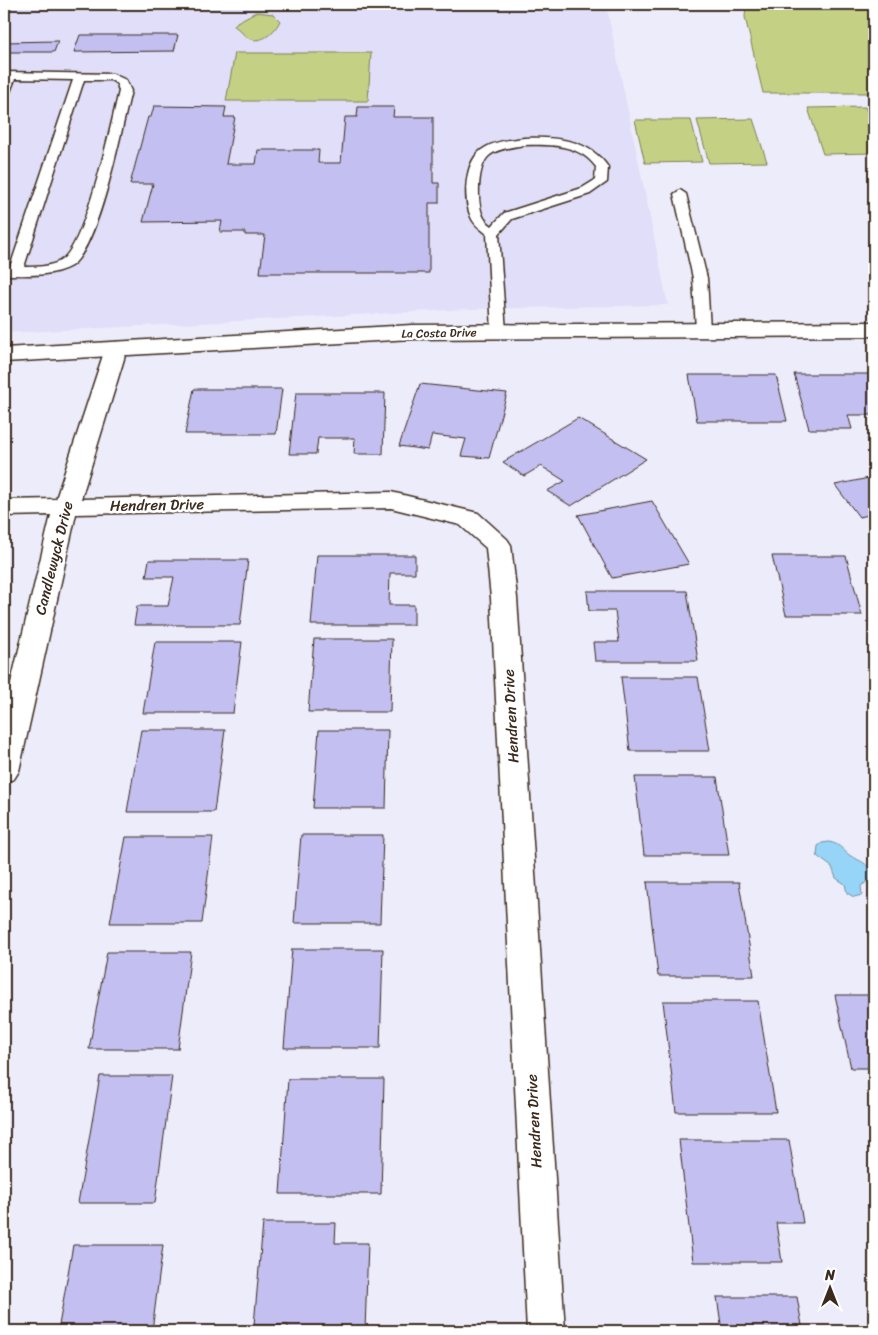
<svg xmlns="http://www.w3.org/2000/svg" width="878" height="1335" font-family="Sriracha,sans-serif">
	<rect width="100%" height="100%" fill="#edecfb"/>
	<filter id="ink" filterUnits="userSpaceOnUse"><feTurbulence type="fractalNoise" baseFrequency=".02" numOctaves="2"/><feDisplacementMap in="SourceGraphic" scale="10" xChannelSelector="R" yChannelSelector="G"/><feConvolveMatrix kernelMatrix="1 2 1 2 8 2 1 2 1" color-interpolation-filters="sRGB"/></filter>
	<g filter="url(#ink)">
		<path fill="#e0def8" d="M4 4H606L668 305 469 309 4 333Z"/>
		<g fill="#c4d185" stroke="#807e52">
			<path d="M746 4H874V93H763L745 17Z"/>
			<path d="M256 12 273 14 280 21C275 31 264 43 251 39 244 37 240 29 234 26L237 22Z"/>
			<path d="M235 53H371L368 101H226Z"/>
			<path d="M865 107 874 129V153L823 154 808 108Z"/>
			<path d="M753 119 767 162 709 163 697 120Z"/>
			<path d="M635 120H691L702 162 645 163Z"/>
		</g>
		<path fill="#96d5f7" stroke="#7291a0" d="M829 842C839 844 841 848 848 854 858 862 872 861 871 879L861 886 862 895 854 897 847 893 845 884 836 878 832 867 817 856 818 846 822 843Z"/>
		<g fill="#c3bff1" stroke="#3b2a1e">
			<path d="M80 35H178L174 51 74 52Z"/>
			<path d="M58 41 54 52H4V42Z"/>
			<path d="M154 106 226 107 224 117H235L226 164H256L258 150H319L318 163H341L345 117H357L358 107H394L393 117H433V183H439V203H429V273H260L265 235H245V232H220L222 221 143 222 153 184H130L148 117H151Z"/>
			<path d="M794 374H874V415H848L852 429H809Z"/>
			<path d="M689 375H776L787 421H697Z"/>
			<path d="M420 384 507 393 489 458 461 456 466 439 432 435 428 450 399 446Z"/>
			<path d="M194 389H282L276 434H185Z"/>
			<path d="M296 393H385L383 454H354L355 438H318L316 454H289Z"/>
			<path d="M578 418 646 459 571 506 547 491 565 481 541 466 524 476 503 462Z"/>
			<path d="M874 477V514L859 517 835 485Z"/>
			<path d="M652 501 689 564 612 578 578 515Z"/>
			<path d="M317 555H415V573H390L389 605H414V625H311Z"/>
			<path d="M772 556H846L862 615H786Z"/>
			<path d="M149 560H248L240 625H134L137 606H168L174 577H146Z"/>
			<path d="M587 591H687L698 661H595L593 642H619L615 611H589Z"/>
			<path d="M314 639H392L390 712H308Z"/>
			<path d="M155 642H242L233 713H143Z"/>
			<path d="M621 677H698L710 751H630Z"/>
			<path d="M141 730H225L214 812H127Z"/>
			<path d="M319 730H388L386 808H313Z"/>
			<path d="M635 777H717L729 855H644Z"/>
			<path d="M301 835H383L380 923H294Z"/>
			<path d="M126 837H213L202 923H110Z"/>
			<path d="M647 882H739L754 976H658Z"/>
			<path d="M292 949H383L380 1048H284Z"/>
			<path d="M107 952H191L178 1049H89Z"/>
			<path d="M835 995H874V1068H851Z"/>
			<path d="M663 1001H758L776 1112H676Z"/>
			<path d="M100 1076H172L155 1203H78Z"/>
			<path d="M288 1079H384L381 1194H280Z"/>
			<path d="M679 1140H789L803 1223H776L782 1262H693Z"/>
			<path d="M263 1223H336L335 1243H368L365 1331H288V1325H254Z"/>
			<path d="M73 1245H163L152 1331H58Z"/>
			<path d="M717 1297H797L803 1331H722Z"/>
		</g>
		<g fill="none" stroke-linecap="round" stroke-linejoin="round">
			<defs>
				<g id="service">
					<path d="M4 4H12L8 11 4 12Z"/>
					<path d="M4 72 113 74 126 80 131 91C122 126 99 248 71 266 52 277 25 275 4 275V267H10L73 80 15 79 10 92 4 95ZM84 80H111L117 84 119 91C111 125 87 237 64 258 54 267 36 267 24 267Z"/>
					<path d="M524 138C556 137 589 139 608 167L607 182 590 194 512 219 499 234 506 332 499 336 492 332 487 234C481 229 474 225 471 217 463 199 464 161 483 149 495 141 510 140 524 138ZM524 145C549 144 580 144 596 167L595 180 582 188 504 213 492 226C489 224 486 221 484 218 476 205 477 164 490 155 500 148 513 147 524 145Z"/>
					<path d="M680 190 686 194 707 278 710 330 703 334 696 330 693 278 674 194Z"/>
				</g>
				<path id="minor" d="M116 342 124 344 127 349 81 499 391 492 478 513 507 539 511 545 517 598 565 1331H527L491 598 486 548 460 525 391 508 76 514 19 771 14 779 4 782V712L51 515 4 516V500L56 499 105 349 108 344Z"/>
				<path id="tertiary" d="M874 322V336L412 339 4 362V348L412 325Z"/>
			</defs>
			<use href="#service" stroke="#3b2a1e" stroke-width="3"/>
			<use href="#minor" stroke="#3b2a1e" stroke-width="3"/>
			<use href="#tertiary" stroke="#3b2a1e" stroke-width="3"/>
			<use href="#service" fill="#fff" fill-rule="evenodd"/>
			<use href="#minor" fill="#fff" fill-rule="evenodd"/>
			<use href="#tertiary" fill="#fff" fill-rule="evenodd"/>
		</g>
	</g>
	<g text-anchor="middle" stroke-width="5" stroke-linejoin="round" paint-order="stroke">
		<g font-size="12" fill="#3b2a1e" stroke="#fff">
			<text transform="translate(439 333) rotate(-1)" y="4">La Costa Drive</text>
		</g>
		<g font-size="15" fill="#3b2a1e" stroke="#fff">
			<text transform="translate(157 505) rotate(-1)" y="5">Hendren Drive</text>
			<text transform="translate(54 558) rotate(-76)" y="5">Candlewyck Drive</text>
			<text transform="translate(511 716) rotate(-93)" y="5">Hendren Drive</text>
			<text transform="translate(534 1121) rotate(-93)" y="5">Hendren Drive</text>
		</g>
	</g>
	<rect width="878" height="1335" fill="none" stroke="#fff" stroke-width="20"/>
	<rect x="10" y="10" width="858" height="1315" fill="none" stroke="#3b2a1e" stroke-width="2" filter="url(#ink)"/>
	<g transform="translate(830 1288)" stroke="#ffffff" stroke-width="4" paint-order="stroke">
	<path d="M0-4L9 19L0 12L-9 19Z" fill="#3b2a1e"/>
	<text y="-8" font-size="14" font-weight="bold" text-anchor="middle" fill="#3b2a1e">N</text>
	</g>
</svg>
